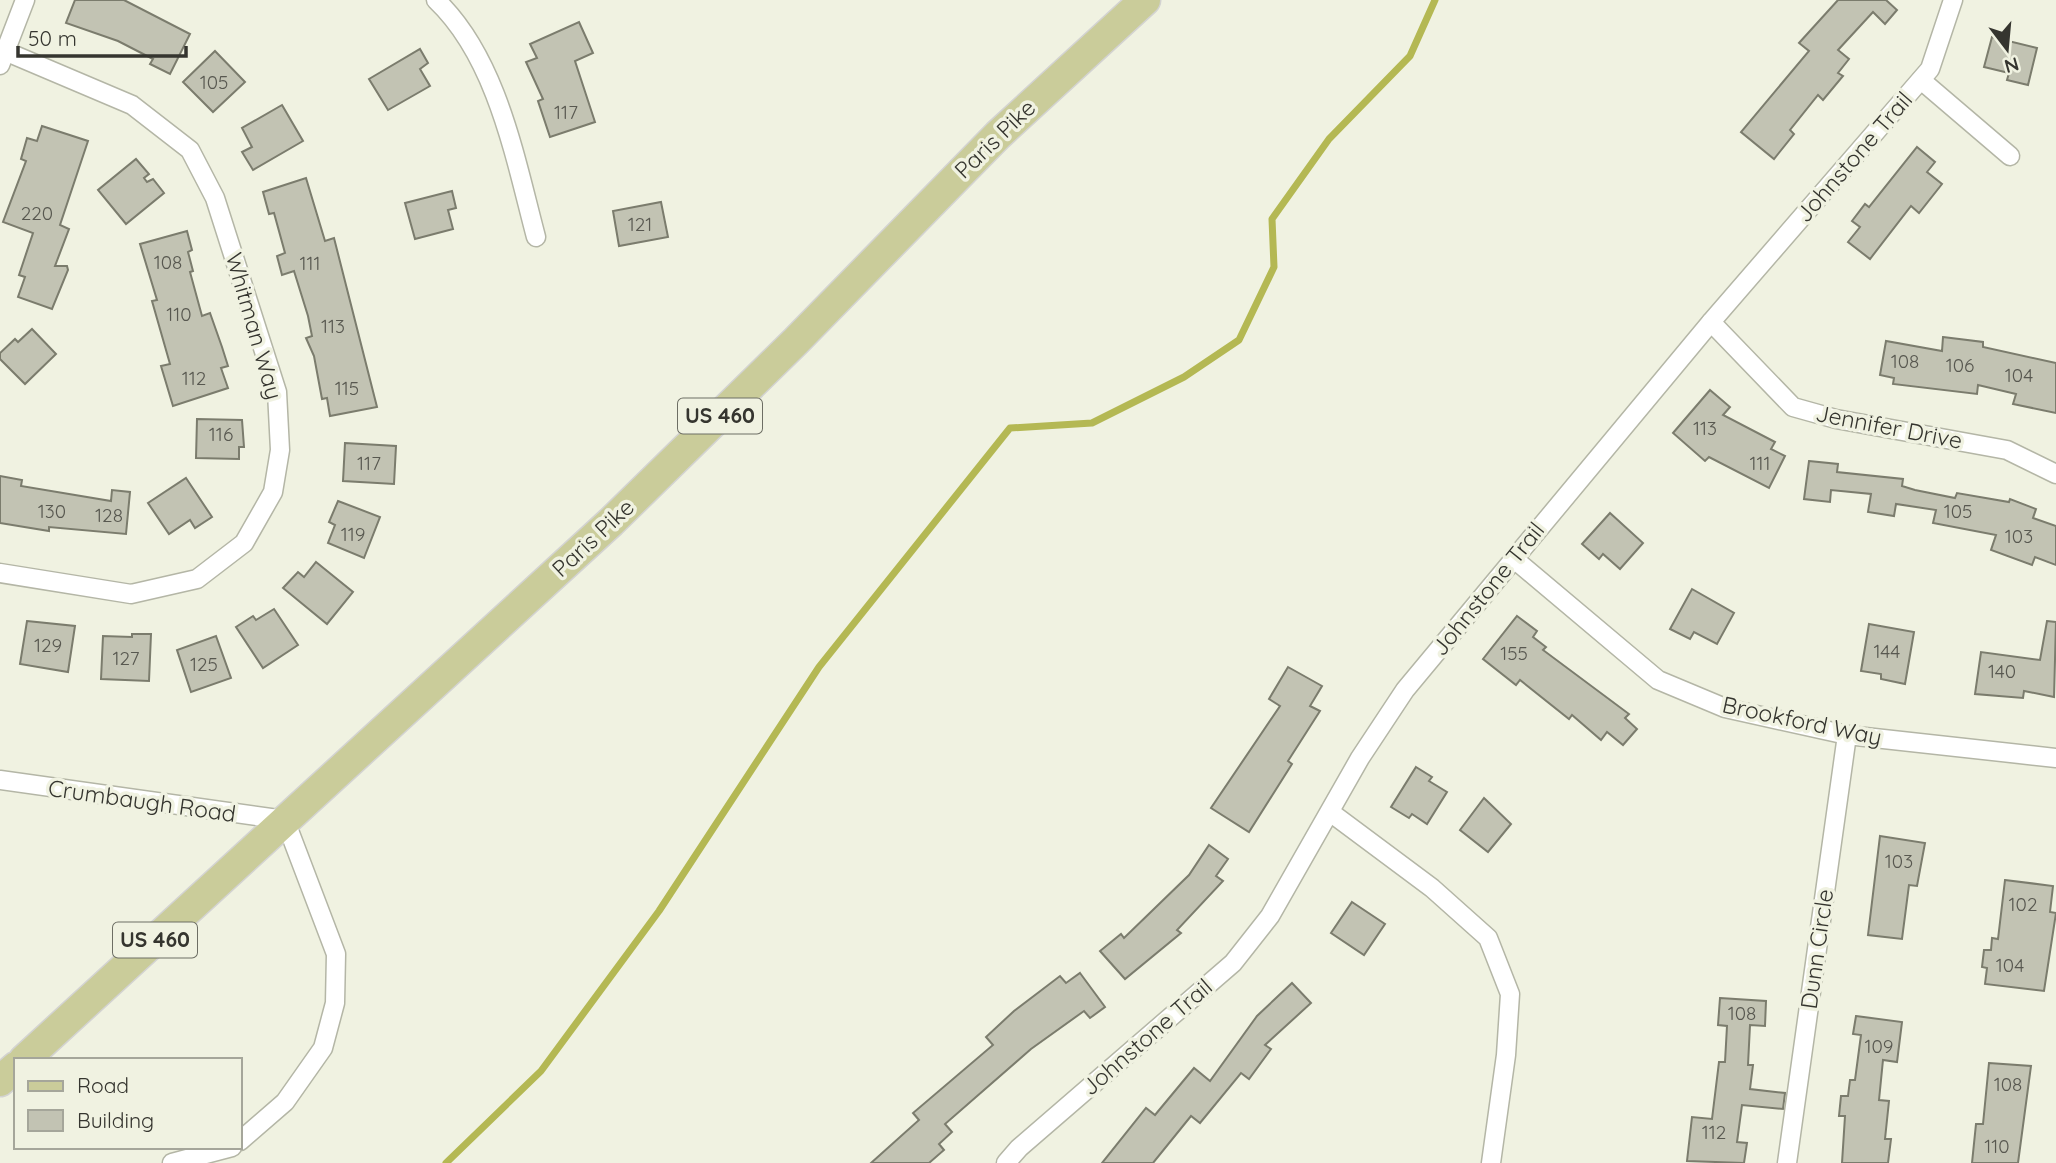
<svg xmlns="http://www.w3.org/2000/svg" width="2056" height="1163" font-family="Quicksand,sans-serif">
	<rect width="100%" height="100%" fill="#f0f2e1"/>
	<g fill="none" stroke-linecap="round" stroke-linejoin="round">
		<path stroke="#b4b853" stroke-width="7" d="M446 1163 541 1071 659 911 819 667 1010 428 1092 423 1184 377 1239 340 1274 267 1272 219 1329 139 1410 56 1435 0"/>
	</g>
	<g fill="#c2c3b3" stroke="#7b7c6d" stroke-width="2">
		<path d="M75 0H124L190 34 170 74 150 64 153 59 118 41 66 23Z"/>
		<path d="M1838 0H1886L1897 10 1885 24 1873 12 1838 50 1849 59 1838 73 1843 76 1823 100 1818 95 1790 130 1794 134 1774 159 1741 132 1809 51 1799 43Z"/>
		<path d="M579 22 593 53 575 61 595 122 550 137 538 101 543 99 526 62 537 58 530 44Z"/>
		<path d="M1992 37 2037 48 2028 85 2007 80 2009 73 1984 67Z"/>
		<path d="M420 49 428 63 420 69 430 86 388 110 369 79Z"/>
		<path d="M215 51 245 82 213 112 183 82Z"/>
		<path d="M282 105 303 141 253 170 242 152 252 147 242 128Z"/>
		<path d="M42 126 88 141 60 225 69 229 55 266H67L68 270 52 309 18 297 25 277 19 275 33 233 3 222 26 161 21 159 27 138 37 141Z"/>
		<path d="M1917 147 1935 162 1927 172 1942 184 1919 213 1911 206 1870 259 1848 242 1860 227 1852 221 1865 204 1869 207Z"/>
		<path d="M136 159 149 174 144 178 147 182 153 179 164 193 126 224 98 190Z"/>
		<path d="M306 178 325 241 334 238 377 407 330 416 327 398 322 399 314 356 306 338 312 336 308 316 294 271 282 275 277 256 285 253 274 213 269 214 263 192Z"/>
		<path d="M452 191 456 208 448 210 453 229 415 239 405 203Z"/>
		<path d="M661 202 668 237 619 246 613 211Z"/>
		<path d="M187 231 192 250 188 252 193 271 190 272 202 316 210 313 222 347 228 366 221 368 228 388 173 406 161 366 170 364 152 301 157 300 140 244Z"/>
		<path d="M32 329 56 354 25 384 0 359V353L15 339 18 342Z"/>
		<path d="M1943 337 1983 342V347L2056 363V413L2013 404 2016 394 1978 385 1977 394 1893 384 1894 378 1880 375 1886 341 1942 351Z"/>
		<path d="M1710 390 1730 407 1723 415 1775 442 1771 449 1785 456 1769 488 1709 457 1705 461 1673 433Z"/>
		<path d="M197 419 242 420 244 447H239V459L196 458Z"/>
		<path d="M345 443 396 446 394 484 343 481Z"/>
		<path d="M1809 461 1838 464 1837 472 1903 479 1902 486 1915 490 1955 498 1957 493 2009 502 2010 499 2036 509 2033 518 2056 526V565L2035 557 2032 565 1991 550 1996 535 1933 523 1936 510 1896 504 1894 516 1868 512 1871 494 1831 490 1830 502 1804 499Z"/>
		<path d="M0 476 22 480 21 486 111 501 112 490 130 492 126 534 49 527V531L0 523Z"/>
		<path d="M186 478 212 517 195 528 190 520 169 534 148 503Z"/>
		<path d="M338 501 380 517 364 558 328 543 335 525 329 522Z"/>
		<path d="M1610 513 1643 543 1620 569 1603 554 1599 559 1582 544Z"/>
		<path d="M316 562 353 592 327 624 283 588 298 572 304 577Z"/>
		<path d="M1692 589 1734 613 1717 644 1694 632 1690 639 1670 629Z"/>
		<path d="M274 609 298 645 263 668 236 627 253 616 256 620Z"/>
		<path d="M1517 616 1537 631 1533 637 1546 647 1543 650 1629 714 1625 718 1637 729 1623 745 1607 732 1601 740 1572 715 1569 719 1520 680 1516 685 1483 659Z"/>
		<path d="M27 621 75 626 68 672 20 664Z"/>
		<path d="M2047 621 2056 622 2054 697 2024 691 2023 698 1975 694 1981 652 2040 660Z"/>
		<path d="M1869 624 1914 632 1905 684 1881 679V674L1861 671Z"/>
		<path d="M132 634H151L149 681 101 679 103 636 132 637Z"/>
		<path d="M216 636 231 678 191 692 177 650Z"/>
		<path d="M1288 667 1322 686 1310 706 1320 711 1288 761 1292 764 1249 832 1211 808 1280 706 1269 699Z"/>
		<path d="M1416 767 1432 777 1429 781 1447 792 1427 824 1412 814 1409 818 1391 807Z"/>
		<path d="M1484 798 1511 824 1488 852 1460 830Z"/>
		<path d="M1880 836 1925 843 1917 886 1909 885 1902 939 1868 935Z"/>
		<path d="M1209 845 1228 859 1216 876 1223 881 1177 930 1181 933 1125 979 1100 951 1121 934 1124 938 1189 875Z"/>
		<path d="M2005 880 2053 886 2050 912 2056 913 2044 991 1985 984 1987 968 1982 967 1984 950H1991L1992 938 1998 939Z"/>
		<path d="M1352 902 1385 924 1364 955 1331 933Z"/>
		<path d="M1080 973 1105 1007 1090 1018 1084 1011 1031 1049 945 1124 952 1132 939 1144 944 1150 929 1163H871L919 1120 913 1113 993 1045 986 1037 1014 1011 1060 976 1066 983Z"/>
		<path d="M1292 983 1311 1003 1265 1045 1271 1049 1249 1079 1241 1073 1200 1123 1191 1116 1153 1163H1102L1146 1108 1155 1115 1194 1068 1210 1081 1257 1016Z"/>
		<path d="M1720 998 1766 1001 1765 1026 1750 1025 1748 1065H1753L1750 1089 1785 1093 1783 1109 1742 1105 1737 1142 1747 1143 1744 1163 1687 1161 1692 1117 1712 1119 1719 1062H1725L1727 1026 1718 1025Z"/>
		<path d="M1856 1016 1902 1022 1897 1062 1883 1060 1879 1100 1889 1101 1885 1139H1891L1888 1163H1842L1845 1116H1839L1841 1096H1848L1850 1080H1855L1861 1035 1853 1034Z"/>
		<path d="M1989 1063 2031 1066 2018 1163H1972L1976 1124H1983Z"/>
	</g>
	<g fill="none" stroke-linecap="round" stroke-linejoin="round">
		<defs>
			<g id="minor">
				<path d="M436 0C497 58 515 158 536 237"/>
				<path d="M0 49 132 105 190 150 215 198 277 392 280 450 273 492 244 543 197 579 131 594 0 573"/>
				<path d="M0 65 25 0"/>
				<path d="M1921 80 2010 156"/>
				<path d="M1711 322 1793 407 1836 419 2007 450 2056 474"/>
				<path d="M1513 558 1658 680 1725 708 1847 735 2056 758"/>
				<path d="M0 780 285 820 336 954 335 1003 323 1048 285 1102 240 1141"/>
				<path d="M1330 812 1432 888 1488 938 1510 994 1506 1055 1491 1163"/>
				<path d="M172 1163 232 1147"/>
				<path d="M1006 1163 1019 1148 1233 963 1270 916 1360 758 1405 690 1711 322 1930 69 1953 0"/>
				<path d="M1787 1163 1847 735"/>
			</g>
			<g id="primary">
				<path d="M24 1060 611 522 796 341 998 135 1145 0"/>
				<path d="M0 1081 16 1067"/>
			</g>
		</defs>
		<use href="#minor" stroke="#b4b6a6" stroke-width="21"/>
		<use href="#primary" stroke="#d3d3d1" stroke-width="33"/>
		<use href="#minor" stroke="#fff" stroke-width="18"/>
		<use href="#primary" stroke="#cacc9a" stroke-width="30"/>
	</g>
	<g text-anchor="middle" stroke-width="7" stroke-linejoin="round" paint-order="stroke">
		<g font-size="19" fill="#585850">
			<text x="214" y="89">105</text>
			<text x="566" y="119">117</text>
			<text x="37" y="220">220</text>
			<text x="640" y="231">121</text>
			<text x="168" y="269">108</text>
			<text x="310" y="270">111</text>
			<text x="179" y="321">110</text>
			<text x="333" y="333">113</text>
			<text x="1905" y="368">108</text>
			<text x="1960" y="372">106</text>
			<text x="2019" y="382">104</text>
			<text x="194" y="385">112</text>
			<text x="347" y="395">115</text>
			<text x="1705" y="435">113</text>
			<text x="221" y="441">116</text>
			<text x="369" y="470">117</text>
			<text x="1760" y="470">111</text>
			<text x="52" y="518">130</text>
			<text x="1958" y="518">105</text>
			<text x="109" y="522">128</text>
			<text x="353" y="541">119</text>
			<text x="2019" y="543">103</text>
			<text x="48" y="652">129</text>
			<text x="1887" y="658">144</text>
			<text x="1514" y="660">155</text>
			<text x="126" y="665">127</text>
			<text x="204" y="671">125</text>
			<text x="2002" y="678">140</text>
			<text x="1899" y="868">103</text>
			<text x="2023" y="911">102</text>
			<text x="2010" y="972">104</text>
			<text x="1742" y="1020">108</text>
			<text x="1879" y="1053">109</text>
			<text x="2008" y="1091">108</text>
			<text x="1714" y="1139">112</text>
			<text x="1997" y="1153">110</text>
		</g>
		<g fill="#f0f2e1" stroke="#6d6e64" stroke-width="2">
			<rect x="678" y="398.5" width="84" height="35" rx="5"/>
			<rect x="113" y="922.5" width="84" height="35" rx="5"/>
		</g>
		<g font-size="21" font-weight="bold" fill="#35352f">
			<text x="720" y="423">US 460</text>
			<text x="155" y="947">US 460</text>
		</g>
		<g font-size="23" fill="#35352f" stroke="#f0f2e1">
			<text transform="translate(995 139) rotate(-44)" y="8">Paris Pike</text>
			<text transform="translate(1854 157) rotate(-49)" y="8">Johnstone Trail</text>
			<text transform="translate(254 326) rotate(74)" y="8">Whitman Way</text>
			<text transform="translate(1889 427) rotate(11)" y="8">Jennifer Drive</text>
			<text transform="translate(593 538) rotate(-43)" y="8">Paris Pike</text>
			<text transform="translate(1488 589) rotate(-51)" y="8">Johnstone Trail</text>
			<text transform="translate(1802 721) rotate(12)" y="8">Brookford Way</text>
			<text transform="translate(142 801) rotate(8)" y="8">Crumbaugh Road</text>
			<text transform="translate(1817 949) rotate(-82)" y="8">Dunn Circle</text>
			<text transform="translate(1147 1037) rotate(-41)" y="8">Johnstone Trail</text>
		</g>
	</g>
	<rect x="14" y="1058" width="228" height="91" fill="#f0f2e1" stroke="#a5a69a" stroke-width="2"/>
	<rect x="28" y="1081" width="35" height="10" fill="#cacc9a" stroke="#a5a69a" stroke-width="2"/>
	<text x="77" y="1093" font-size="21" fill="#35352f">Road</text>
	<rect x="28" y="1110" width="35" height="21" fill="#c2c3b3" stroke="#a5a69a" stroke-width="2"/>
	<text x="77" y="1128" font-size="21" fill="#35352f">Building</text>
	<g transform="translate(2007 49) rotate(164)" stroke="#f0f2e1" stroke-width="5" paint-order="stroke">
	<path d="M0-5L12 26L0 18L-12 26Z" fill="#35352f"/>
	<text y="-10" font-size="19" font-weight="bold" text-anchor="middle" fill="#35352f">N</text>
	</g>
	<path d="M18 46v10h168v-10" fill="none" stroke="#35352f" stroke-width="3.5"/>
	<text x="28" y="46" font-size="21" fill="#35352f" stroke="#f0f2e1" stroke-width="5" paint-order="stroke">50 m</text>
</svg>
